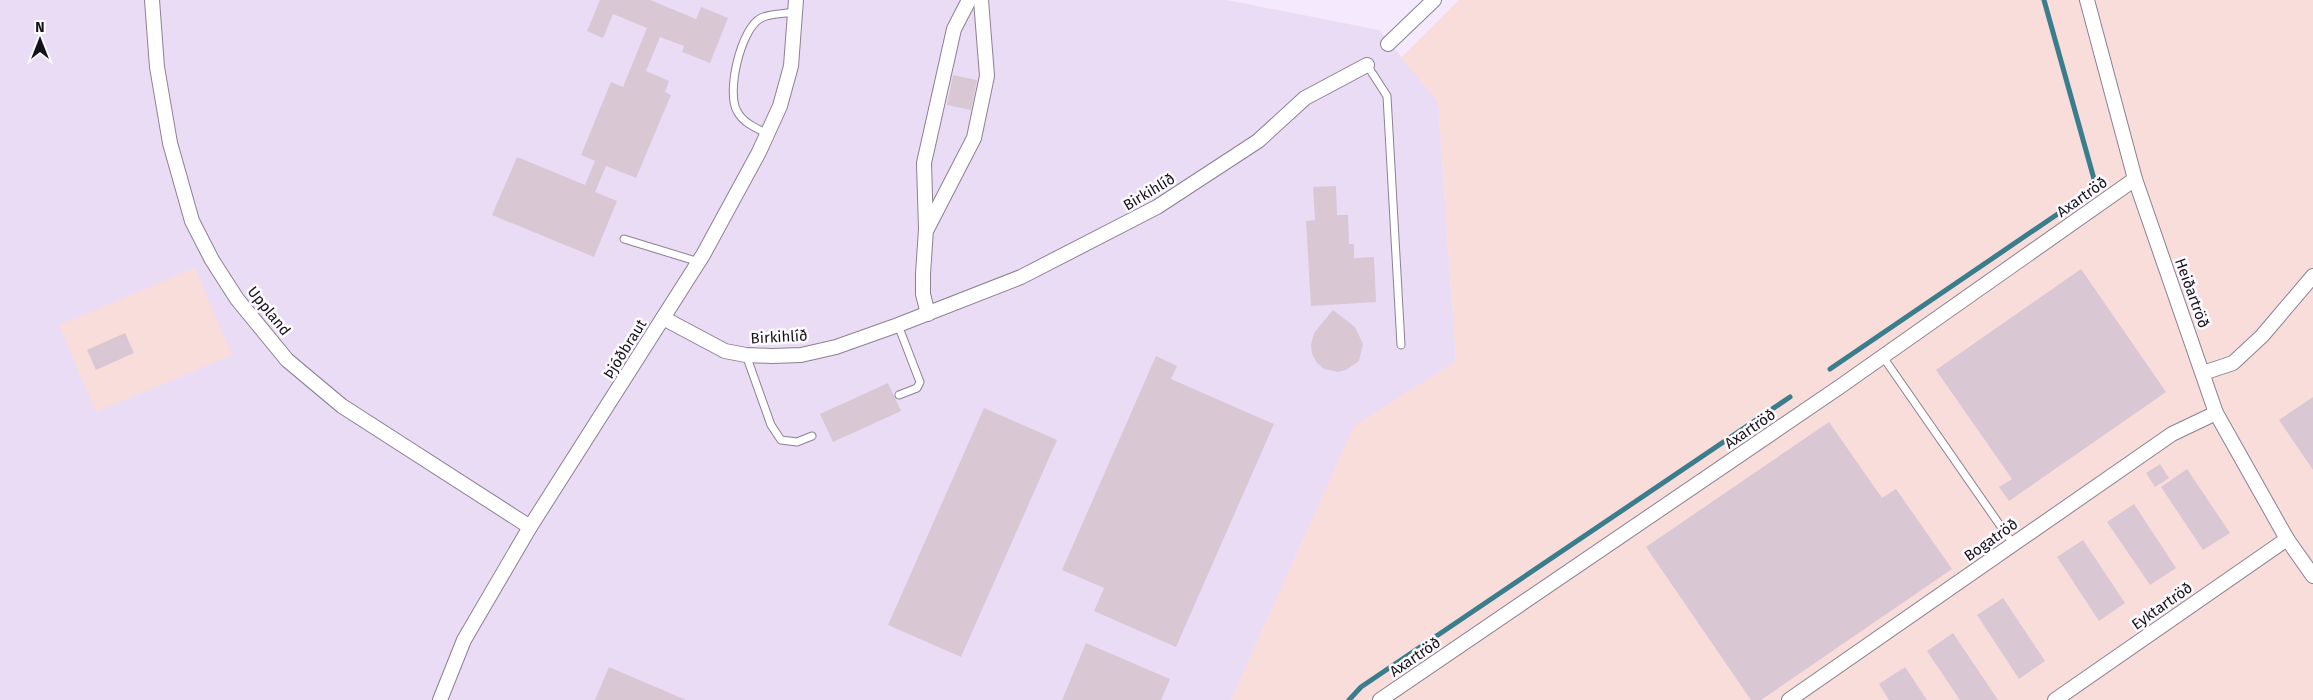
<svg xmlns="http://www.w3.org/2000/svg" width="2313" height="700" font-family="'Fira Sans',sans-serif">
	<rect width="100%" height="100%" fill="#f5e9fd"/>
	<path fill="#ebdcf6" d="M0 0H1227L1379 30 1438 101 1456 361 1354 427 1231 700H0Z"/>
	<g fill="#f8ddda">
		<path d="M1459 0H2313V700H1231L1354 426 1456 361 1438 101 1401 58Z"/>
		<path d="M195 268 232 355 96 412 59 325Z"/>
	</g>
	<g fill="none" stroke-linecap="round" stroke-linejoin="round">
		<g stroke="#3a7d8d" stroke-width="5">
			<path d="M1830 369 2087 194 2094 179 2044 0"/>
			<path d="M1349 700 1361 687 1790 397"/>
		</g>
	</g>
	<g fill="#dac7d4">
		<path d="M600 0H650L696 19 701 7 728 18 710 63 682 52 684 46 660 37 646 71 669 81 665 92 671 95 636 178 606 166 595 192 617 201 594 257 492 215 517 157 585 185 595 161 581 155 611 82 623 87 647 28 613 14 603 38 587 31Z"/>
		<path d="M953 75 977 80 971 110 947 105Z"/>
		<path d="M1336 186 1337 215H1348L1349 244H1354V258L1374 257 1376 302 1311 306 1306 221 1315 220 1313 187Z"/>
		<path d="M2081 269 2166 392 2009 501 1999 487 2012 479 1936 370Z"/>
		<path d="M1333 310 1355 327 1363 344 1359 361 1346 370 1338 372 1324 369 1317 363 1312 354 1311 345 1314 333Z"/>
		<path d="M125 333 134 353 96 370 87 350Z"/>
		<path d="M1156 356 1177 366 1171 379 1274 424 1176 647 1094 611 1104 588 1062 570Z"/>
		<path d="M888 383 901 411 833 442 820 414Z"/>
		<path d="M2313 397V470L2279 420Z"/>
		<path d="M984 408 1057 440 961 657 888 625Z"/>
		<path d="M1829 422 1882 498 1896 489 1952 569 1761 700H1751L1646 547Z"/>
		<path d="M2160 464 2169 478 2155 487 2146 473Z"/>
		<path d="M2187 469 2230 533 2203 550 2161 487Z"/>
		<path d="M2134 504 2176 568 2150 585 2107 522Z"/>
		<path d="M2083 540 2125 603 2099 621 2057 557Z"/>
		<path d="M2003 598 2045 661 2019 679 1977 615Z"/>
		<path d="M1953 633 1998 700H1960L1927 651Z"/>
		<path d="M1086 643 1170 679 1161 700H1062Z"/>
		<path d="M609 667 686 700H595Z"/>
		<path d="M1905 667 1927 700H1889L1879 684Z"/>
	</g>
	<g fill="none" stroke-linecap="round" stroke-linejoin="round">
		<defs>
			<g id="lane">
				<path d="M1367 65 1387 96 1401 345"/>
				<path d="M768 134C756 128 743 123 737 111 726 92 741 28 761 18 771 13 785 14 795 12"/>
				<path d="M624 239 699 262"/>
				<path d="M898 325 920 382 917 388 899 395"/>
				<path d="M746 355 771 425 781 440 797 442 812 436"/>
				<path d="M1883 357 2013 544"/>
			</g>
			<g id="street">
				<path d="M152 0 157 67 170 143 192 221 212 260 237 299 287 360 342 406 530 527"/>
				<path d="M2087 0 2135 179 2216 413 2287 539 2313 576"/>
				<path d="M1388 44 1434 0"/>
				<path d="M927 229 974 138 987 76 981 0"/>
				<path d="M928 314 923 294V274L926 229 924 163 954 29 969 0"/>
				<path d="M663 318 725 351 746 355 772 356 801 355 836 347 898 325 1021 277 1157 207 1258 141 1305 98 1367 65"/>
				<path d="M2203 373 2233 363 2262 336 2313 276"/>
				<path d="M440 700 464 640 530 527 703 255 759 152 780 106 791 66 796 0"/>
				<path d="M1380 700 1838 388 2135 179"/>
				<path d="M1789 700 2172 434 2216 413"/>
				<path d="M2055 700 2287 539"/>
			</g>
		</defs>
		<use href="#lane" stroke="#8b8192" stroke-width="9"/>
		<use href="#street" stroke="#8b8192" stroke-width="16"/>
		<use href="#lane" stroke="#fff" stroke-width="7"/>
		<use href="#street" stroke="#fff" stroke-width="14"/>
	</g>
	<g text-anchor="middle" stroke-width="5" stroke-linejoin="round" paint-order="stroke">
		<g font-size="15" fill="#161219" stroke="#fdfbff">
			<text transform="translate(1149 192) rotate(-31)" y="5">Birkihlíð</text>
			<text transform="translate(2082 197) rotate(-35)" y="5">Axartröð</text>
			<text transform="translate(2192 293) rotate(70)" y="5">Heiðartröð</text>
			<text transform="translate(269 311) rotate(51)" y="5">Uppland</text>
			<text transform="translate(779 337) rotate(-3)" y="5">Birkihlíð</text>
			<text transform="translate(625 349) rotate(-58)" y="5">Þjóðbraut</text>
			<text transform="translate(1750 429) rotate(-34)" y="5">Axartröð</text>
			<text transform="translate(1991 540) rotate(-35)" y="5">Bogatröð</text>
			<text transform="translate(2162 606) rotate(-35)" y="5">Eyktartröð</text>
			<text transform="translate(1415 657) rotate(-34)" y="5">Axartröð</text>
		</g>
	</g>
	<g transform="translate(40 40)" stroke="#fdfbff" stroke-width="4" paint-order="stroke">
	<path d="M0-4L9 19L0 12L-9 19Z" fill="#161219"/>
	<text y="-8" font-size="14" font-weight="bold" text-anchor="middle" fill="#161219">N</text>
	</g>
</svg>
